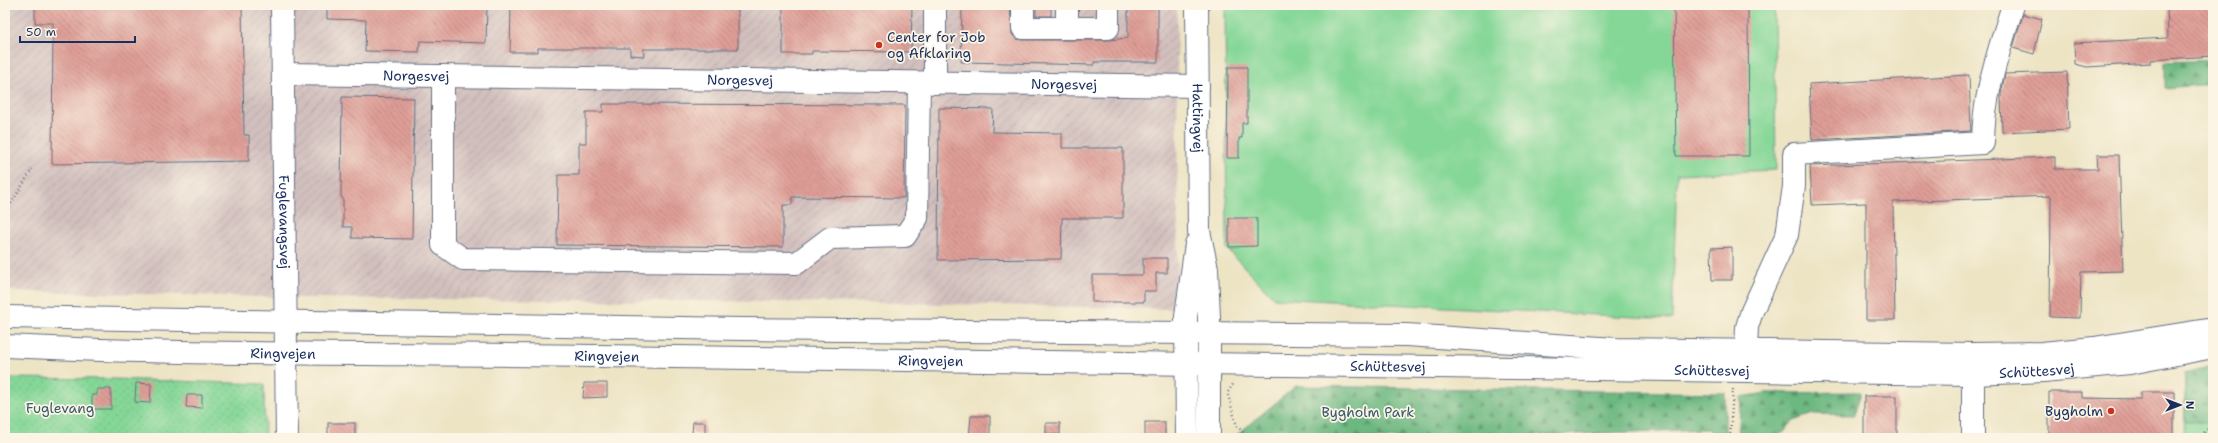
<svg xmlns="http://www.w3.org/2000/svg" width="2218" height="443" font-family="'Shantell Sans',sans-serif">
	<defs>
		<pattern id="industrial-furrows" width="10" height="10" patternUnits="userSpaceOnUse"><rect width="10" height="10" fill="#d1bfbd"/><path d="M-1 1l2-2M0 10L10 0M9 11l2-2" fill="none" stroke="#b3a4a5"/></pattern>
		<pattern id="forest-firs" width="22" height="20" patternUnits="userSpaceOnUse"><rect width="22" height="20" fill="#6cb880"/><path d="M5 1l3.5 6h-7zM16 11l3.5 6h-7z" fill="#58966c"/></pattern>
		<pattern id="garden-dots" width="8" height="8" patternUnits="userSpaceOnUse"><rect width="8" height="8" fill="#85d797"/><path d="M2 2h.1M6 6h.1" fill="none" stroke="#72b985" stroke-width="1.8" stroke-linecap="round"/></pattern>
		<pattern id="building-back-hatch" width="6" height="6" patternUnits="userSpaceOnUse"><rect width="6" height="6" fill="#df9e96"/><path d="M-1 5l2 2M0 0l6 6M5-1l2 2" fill="none" stroke="#b4817e"/></pattern>
	</defs>
	<rect width="100%" height="100%" fill="#fcf5e5"/>
	<filter id="ink" filterUnits="userSpaceOnUse"><feTurbulence type="fractalNoise" baseFrequency=".025" numOctaves="2"/><feDisplacementMap in="SourceGraphic" scale="8" xChannelSelector="R" yChannelSelector="G"/><feConvolveMatrix kernelMatrix="1 2 1 2 8 2 1 2 1" color-interpolation-filters="sRGB"/></filter>
	<filter id="wash" filterUnits="userSpaceOnUse"><feTurbulence type="fractalNoise" baseFrequency=".012" numOctaves="4" result="noise"/><feDisplacementMap in="SourceGraphic" scale="16" xChannelSelector="R" yChannelSelector="G"/><feGaussianBlur stdDeviation="0.9" result="paint"/><feColorMatrix in="noise" values="0 0 0 0 0 0 0 0 0 0 0 0 0 0 0 0 0 1.4 0 .05"/><feComposite in="paint" operator="in"/></filter>
	<g filter="url(#wash)">
		<rect width="100%" height="100%" fill="#ede4c4"/>
		<path fill="url(#industrial-furrows)" d="M5 5H1177L1178 309 898 303 307 298 5 291Z"/>
		<g fill="#85d797" stroke="#50837a">
			<path d="M1225 5H1774L1776 170 1677 174 1672 319 1274 298 1227 249Z"/>
			<path d="M2213 367V438H2184L2185 373Z"/>
		</g>
		<g fill="url(#forest-firs)" stroke="#44746f">
			<path d="M2213 60V84L2165 88V62Z"/>
			<path d="M2213 366V422H2185V373Z"/>
			<path d="M1296 386 1725 393V438H1711L1710 429 1474 438H1233Z"/>
			<path d="M1861 392 1854 415 1813 414 1793 421 1784 432 1774 438H1738L1741 397 1766 393Z"/>
		</g>
		<path fill="url(#garden-dots)" stroke="#50837a" d="M5 378 112 379 264 384 265 438H5Z"/>
		<g id="blocks">
			<g fill="url(#building-back-hatch)">
				<path d="M35 5H242L244 135H249V161L52 164 53 23H35Z"/>
				<path d="M327 5H487L486 43 420 41 419 52 365 51 366 20 327 19Z"/>
				<path d="M511 5H738V49H643L644 56 630 55V48H538V52H510Z"/>
				<path d="M783 5H912L911 52 812 51V54H783Z"/>
				<path d="M962 5H1010L1012 34 1016 39 1023 40H1108L1128 38V5H1158V62H1094V65L961 62Z"/>
				<rect x="1036" y="5" width="15" height="11"/>
				<path d="M1674 5H1748L1749 156H1676Z"/>
				<path d="M2167 5H2213V56L2151 60V63L2087 67 2075 64 2074 43 2168 38Z"/>
				<path d="M2023 14 2042 19 2034 54 2013 48Z"/>
				<path d="M1228 67H1247V123H1242V138H1239V158H1227Z"/>
				<path d="M2067 72 2069 129 2002 132 2001 94 2005 74Z"/>
				<path d="M1969 75 1971 131 1812 140 1809 84Z"/>
				<path d="M342 97 414 98 412 239 352 238V227H343V198L341 197Z"/>
				<path d="M603 104 905 105 904 198 792 197V205H783V247L557 245 558 175H579V143H586V112H603Z"/>
				<path d="M939 108 993 109 992 132 1062 133V148H1123V218H1062L1061 259 938 260Z"/>
				<path d="M2097 155H2119L2123 271 2081 272 2080 318 2050 317 2051 196 1893 202 1895 320H1866V203L1812 205 1810 166 2055 157V169H2098Z"/>
				<path d="M1229 218H1257V246L1229 247Z"/>
				<path d="M1732 247V280H1712L1711 248Z"/>
				<path d="M1143 258H1167V273H1156V291H1144V302H1092V275H1143Z"/>
				<path d="M136 383 151 384 150 403 135 402Z"/>
				<path d="M584 383H607V397L583 398Z"/>
				<path d="M97 389H111V409H92V395H97Z"/>
				<path d="M2049 392H2082V398L2141 399V392H2174V438H2049Z"/>
				<path d="M187 395H202V408L186 407Z"/>
				<rect x="1864" y="396" width="33" height="42"/>
				<path d="M971 416H990V438H969Z"/>
				<path d="M693 422H705V434H692Z"/>
				<rect x="1145" y="422" width="20" height="16"/>
				<rect x="328" y="423" width="27" height="15"/>
				<path d="M1046 423H1060V435L1046 434Z"/>
			</g>
		</g>
	</g>
	<g filter="url(#ink)">
		<use href="#blocks" fill-opacity="0" stroke="#646e82" stroke-width="1"/>
		<g fill="none" stroke-linecap="round" stroke-linejoin="round">
			<defs>
				<g id="minor">
					<path id="s1" d="M282 5 287 438"/>
					<path d="M935 5V83"/>
					<path d="M1023 5V28H1108V5"/>
					<path id="s2" d="M1197 5 1199 231 1207 269 1209 318V438"/>
					<path d="M1067 28V5"/>
					<path id="s3" d="M283 74 1198 86"/>
					<path d="M443 76V245L463 259 797 263 830 238 905 236 917 218 919 83"/>
					<path d="M1746 351 1747 327 1752 311 1787 235 1794 186V154L1983 143C1983 95 1999 51 2013 5"/>
					<path d="M1973 374V438"/>
					<path d="M1187 438 1186 316 1196 244"/>
				</g>
				<g id="major">
					<path d="M5 317 741 329 1407 335 1616 349 1973 354 2042 353 2094 348 2213 329"/>
					<path id="s4" d="M5 346C203 356 401 353 598 356 1056 363 1515 367 1973 374L2043 371 2130 363 2213 347"/>
				</g>
			</defs>
			<use href="#minor" stroke="#646e82" stroke-width="24"/>
			<use href="#major" stroke="#646e82" stroke-width="24"/>
			<g stroke="#646e82" stroke-width="2.5" stroke-dasharray="1 3" stroke-linecap="butt">
				<path d="M5 209 11 204 32 169"/>
				<path d="M1228 392 1234 383"/>
				<path d="M1228 395 1237 426 1249 438"/>
				<path d="M1730 438 1733 389"/>
				<path d="M2198 438 2208 429H2213"/>
			</g>
			<use href="#minor" stroke="#fff" stroke-width="22"/>
			<use href="#major" stroke="#fff" stroke-width="22"/>
		</g>
	</g>
	<g fill="#c8321e" stroke="#fcf5e5" stroke-width="1.5">
		<circle cx="879" cy="45" r="4"/>
		<circle cx="2111" cy="411" r="4"/>
	</g>
	<g text-anchor="middle" stroke-width="3.5" stroke-linejoin="round" paint-order="stroke">
		<g font-size="14" fill="#1b2f5e" stroke="#fcf5e5" text-anchor="start">
			<text x="887" y="42">Center for Job<tspan x="887" dy="16">og Afklaring</tspan></text>
			<text x="2103" y="416" text-anchor="end">Bygholm</text>
		</g>
		<g font-size="14" fill="#1b2f5e" stroke="#fcf5e5">
			<text dy="5" stroke="none"><textPath href="#s3" startOffset="133">Norgesvej</textPath></text>
			<text dy="5" stroke="none"><textPath href="#s3" startOffset="457">Norgesvej</textPath></text>
			<text dy="5" stroke="none"><textPath href="#s3" startOffset="781">Norgesvej</textPath></text>
			<text dy="5" stroke="none"><textPath href="#s2" startOffset="113">Hattingvej</textPath></text>
			<text dy="5" stroke="none"><textPath href="#s1" startOffset="217">Fuglevangsvej</textPath></text>
			<text dy="5" stroke="none"><textPath href="#s4" startOffset="278">Ringvejen</textPath></text>
			<text dy="5" stroke="none"><textPath href="#s4" startOffset="602">Ringvejen</textPath></text>
			<text dy="5" stroke="none"><textPath href="#s4" startOffset="926">Ringvejen</textPath></text>
			<text dy="5" stroke="none"><textPath href="#s4" startOffset="1383">Schüttesvej</textPath></text>
			<text dy="5" stroke="none"><textPath href="#s4" startOffset="2032">Schüttesvej</textPath></text>
			<text dy="5" stroke="none"><textPath href="#s4" startOffset="1707">Schüttesvej</textPath></text>
		</g>
		<g font-size="14" fill="#36596c" stroke="#fcf5e5">
			<text x="60" y="413">Fuglevang</text>
			<text x="1368" y="417">Bygholm Park</text>
		</g>
	</g>
	<rect width="2218" height="443" fill="none" stroke="#fcf5e5" stroke-width="20"/>
	<g transform="translate(2180 405) rotate(90)" stroke="#fcf5e5" stroke-width="3" paint-order="stroke">
	<path d="M0-3L7 15L0 10L-7 15Z" fill="#1b2f5e"/>
	<text y="-6" font-size="11" font-weight="bold" text-anchor="middle" fill="#1b2f5e">N</text>
	</g>
	<path d="M20 36v6h115v-6" fill="none" stroke="#1b2f5e" stroke-width="2"/>
	<text x="26" y="36" font-size="12" fill="#1b2f5e" stroke="#fcf5e5" stroke-width="3" paint-order="stroke">50 m</text>
</svg>
